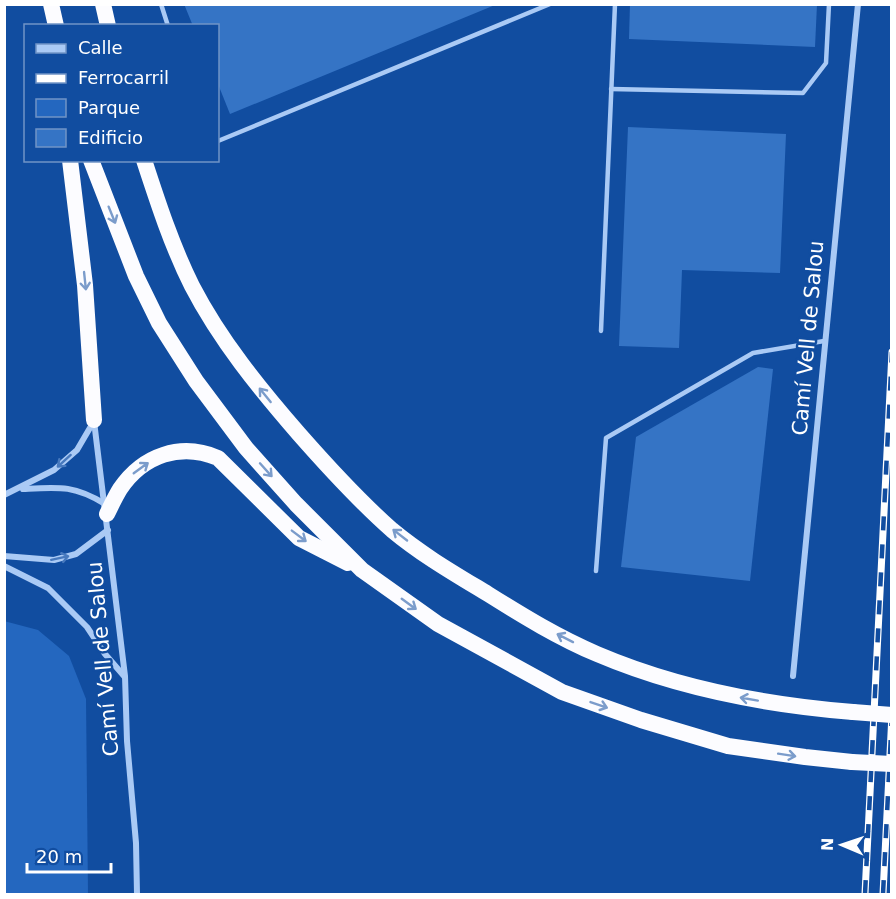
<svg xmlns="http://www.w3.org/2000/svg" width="896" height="899" font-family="'DejaVu Sans',sans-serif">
	<rect width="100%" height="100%" fill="#114da0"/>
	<path fill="#2467bf" d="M4 621 38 630 69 656 86 699 88 894H5Z"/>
	<g fill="#3574c5">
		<path d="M184 4H495V5L230 114 218 84V26H193Z"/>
		<path d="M630 4H817L815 47 629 39Z"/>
		<path d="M628 127 786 134 780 273 682 270 679 348 619 346Z"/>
		<path d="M758 367 773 369 750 581 621 567 636 437Z"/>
	</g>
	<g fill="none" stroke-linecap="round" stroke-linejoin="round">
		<g stroke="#aacaf5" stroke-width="4.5">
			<path d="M161 4 168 26"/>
			<path d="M611 89 803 93 826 63 829 4"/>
			<path d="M218 141 550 4"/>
			<path d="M601 331 615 4"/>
			<path d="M596 571 606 438 753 353 824 341"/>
		</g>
		<g stroke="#aacaf5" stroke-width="6">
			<path d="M94 421 125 676 127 741 136 843 137 894"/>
			<path d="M23 489C59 487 74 485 105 504"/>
			<path d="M4 495 54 470 77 450 94 421"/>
			<path d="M4 556 54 560 76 554 108 530"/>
			<path d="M4 566 48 588 87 627 105 654 124 676"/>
			<path d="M793 676 858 4"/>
		</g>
		<g stroke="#fcfcff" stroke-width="16">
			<path d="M51 4 56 26"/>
			<path d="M103 4 108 26"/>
			<path d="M70 160 85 285 94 420"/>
			<path d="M91 160 136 276 159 323 196 381 246 448 296 504 362 570 438 624 562 692 641 720 728 746 805 757 852 762"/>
			<path d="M144 160C158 203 172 246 192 286 220 340 259 388 299 434 328 467 358 500 392 530 422 555 455 574 488 594 523 616 559 638 597 654 679 689 766 705 853 712"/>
			<path d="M107 514C111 506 115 497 120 489 143 455 181 442 218 458L299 538 348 563"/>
		</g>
		<defs>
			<g id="rail">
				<path d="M865 894 892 352"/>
				<path d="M883 894 892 714"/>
			</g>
		</defs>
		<use href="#rail" stroke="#fff" stroke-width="7"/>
		<use href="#rail" stroke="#114da0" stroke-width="4.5" stroke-dasharray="14" stroke-linecap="butt"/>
		<g stroke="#fcfcff" stroke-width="16">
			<path d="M853 712 892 715"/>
			<path d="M852 762 892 764"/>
		</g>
	</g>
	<defs><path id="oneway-shaft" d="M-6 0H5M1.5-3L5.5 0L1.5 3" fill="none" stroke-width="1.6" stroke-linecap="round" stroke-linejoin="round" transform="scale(1.5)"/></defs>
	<g stroke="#7b9ccb">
		<use href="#oneway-shaft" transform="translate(112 215) rotate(68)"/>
		<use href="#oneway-shaft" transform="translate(85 281) rotate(84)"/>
		<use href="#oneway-shaft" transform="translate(265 395) rotate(-129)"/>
		<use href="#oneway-shaft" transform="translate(141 468) rotate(-36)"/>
		<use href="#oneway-shaft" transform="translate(266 470) rotate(48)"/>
		<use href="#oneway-shaft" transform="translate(400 535) rotate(-142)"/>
		<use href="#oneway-shaft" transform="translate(299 536) rotate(37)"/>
		<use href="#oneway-shaft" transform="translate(409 604) rotate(36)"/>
		<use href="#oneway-shaft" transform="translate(565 638) rotate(-153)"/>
		<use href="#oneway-shaft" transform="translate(749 699) rotate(-170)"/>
		<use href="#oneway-shaft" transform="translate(599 705) rotate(19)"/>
		<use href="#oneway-shaft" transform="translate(787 755) rotate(9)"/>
	</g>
	<g stroke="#4779be">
		<use href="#oneway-shaft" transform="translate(64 461) rotate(138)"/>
		<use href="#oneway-shaft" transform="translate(60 558) rotate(-12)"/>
	</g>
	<g text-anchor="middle" stroke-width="5" stroke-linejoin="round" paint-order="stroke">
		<g font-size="21" fill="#fff" stroke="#114da0">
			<text transform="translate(808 338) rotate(-85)" y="7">Camí Vell de Salou</text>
			<text transform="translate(103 659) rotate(-95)" y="7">Camí Vell de Salou</text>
		</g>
	</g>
	<rect width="896" height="899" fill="none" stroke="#ffffff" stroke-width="12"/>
	<rect x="24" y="24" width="195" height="138" fill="#114da0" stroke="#7094c6" stroke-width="1.5"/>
	<rect x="36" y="44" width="30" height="9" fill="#aacaf5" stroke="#7094c6" stroke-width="1.5"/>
	<text x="78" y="54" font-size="18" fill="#ffffff">Calle</text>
	<rect x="36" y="74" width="30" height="9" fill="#ffffff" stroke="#7094c6" stroke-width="1.5"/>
	<text x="78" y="84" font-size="18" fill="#ffffff">Ferrocarril</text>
	<rect x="36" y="99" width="30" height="18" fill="#2467bf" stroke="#7094c6" stroke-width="1.5"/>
	<text x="78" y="114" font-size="18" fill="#ffffff">Parque</text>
	<rect x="36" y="129" width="30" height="18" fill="#3574c5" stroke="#7094c6" stroke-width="1.5"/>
	<text x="78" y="144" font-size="18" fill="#ffffff">Edificio</text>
	<g transform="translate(842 845) rotate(272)" stroke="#114da0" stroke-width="4.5" paint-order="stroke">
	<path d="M0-4.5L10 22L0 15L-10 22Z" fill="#ffffff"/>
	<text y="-9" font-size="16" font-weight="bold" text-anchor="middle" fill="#ffffff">N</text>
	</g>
	<path d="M27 863v9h84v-9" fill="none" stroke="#ffffff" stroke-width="3"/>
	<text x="36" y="863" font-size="18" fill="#ffffff" stroke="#114da0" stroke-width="4.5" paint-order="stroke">20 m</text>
</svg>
